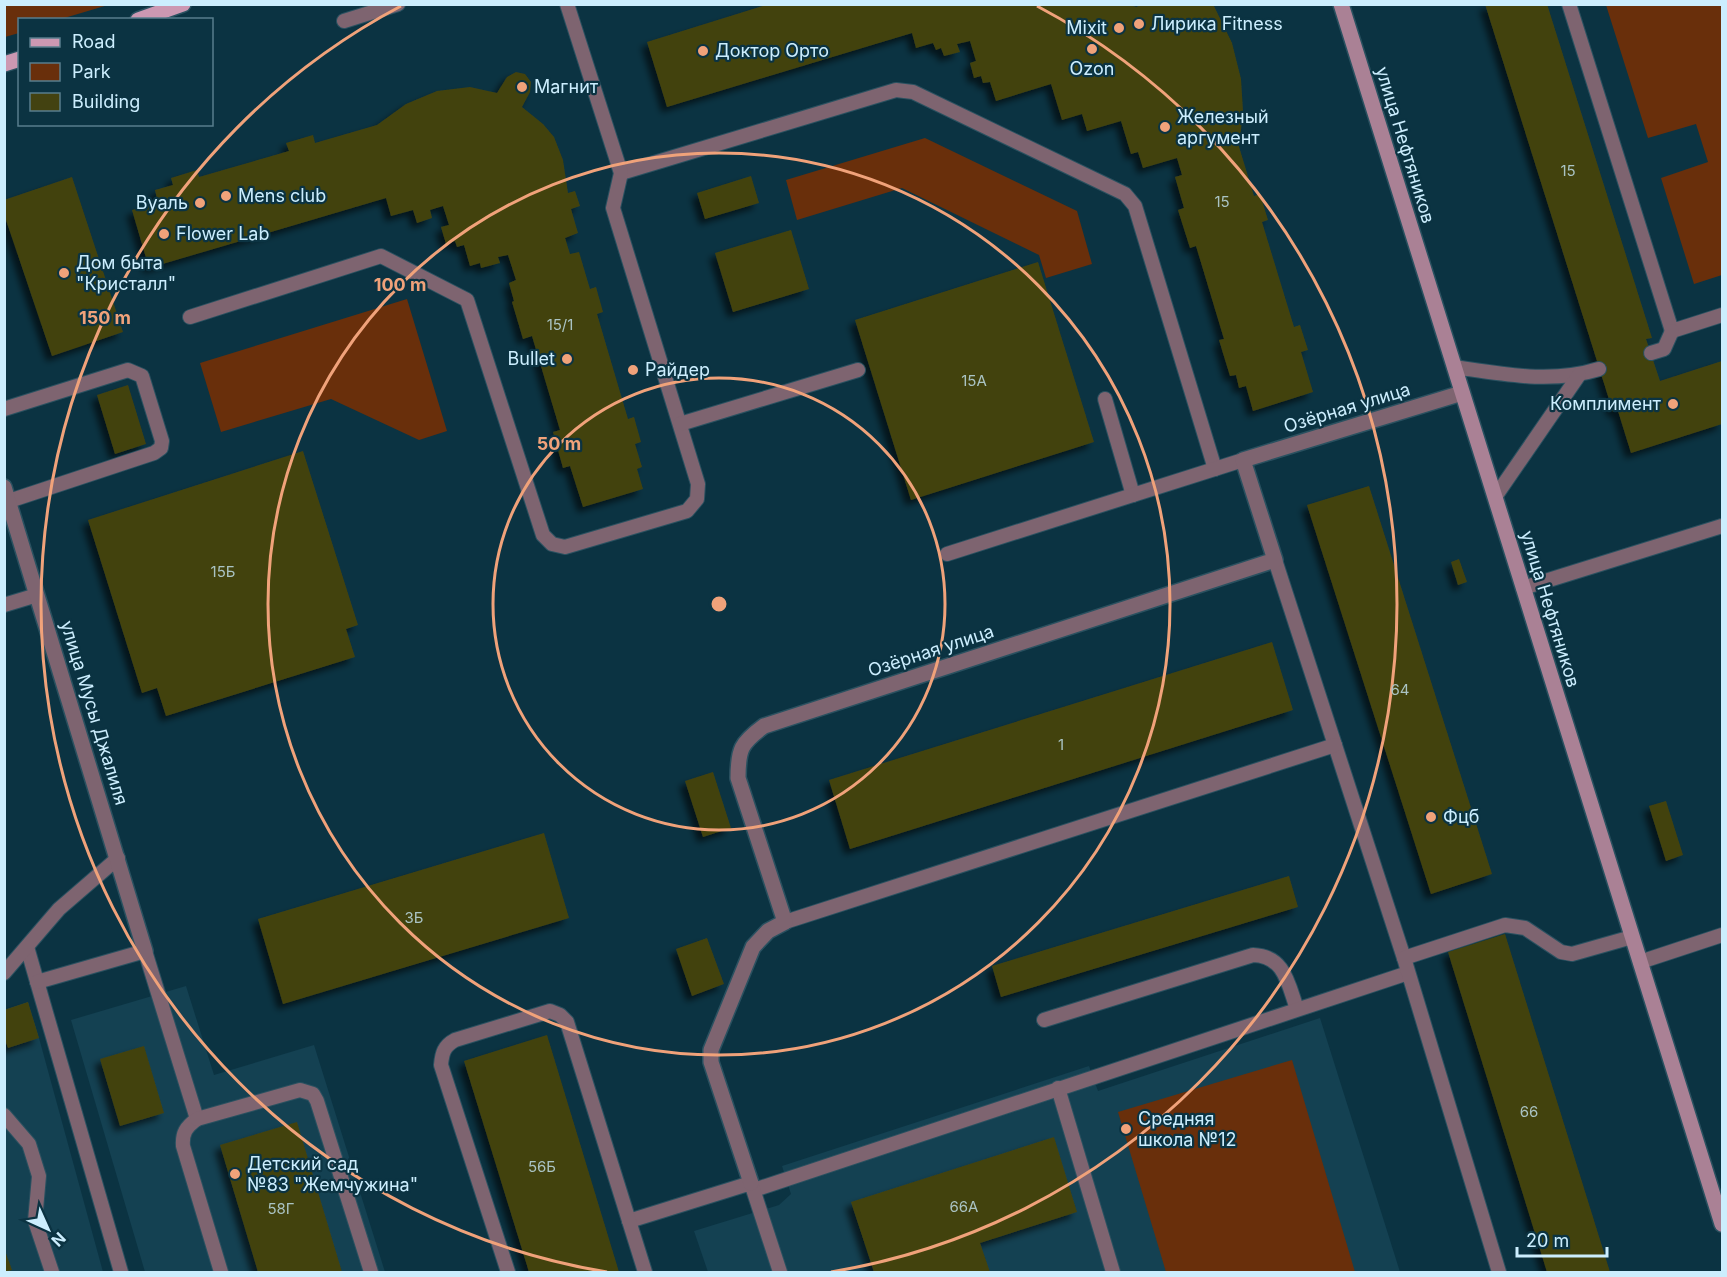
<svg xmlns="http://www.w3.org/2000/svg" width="1727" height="1277" font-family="Inter,sans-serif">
	<defs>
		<filter id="shadow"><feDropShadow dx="-5.5" dy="5.5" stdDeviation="3" flood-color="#0009"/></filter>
	</defs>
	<rect width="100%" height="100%" fill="#0b3342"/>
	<g fill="#144152">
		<path d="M186 986 214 1075 314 1045 385 1272H145L71 1020Z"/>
		<path d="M28 1002 39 1038 103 1272H5L4 1010Z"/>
		<path d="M1320 1018 1400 1272H708L694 1231 779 1205 791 1194 782 1166 1089 1066 1098 1091Z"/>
	</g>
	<g fill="#692f0b">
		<path d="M5 4H108V5L61 19 20 20 19 33 5 37Z"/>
		<path d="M1606 5H1722V275L1694 284 1661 178 1708 162 1696 124 1648 138Z"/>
		<path d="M925 138 1077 211 1092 264 1046 278 1039 255 902 188 797 220 786 180Z"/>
		<path d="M407 299 447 431 419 440 331 399 221 432 200 363Z"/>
		<path d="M1292 1060 1355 1272H1166L1118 1112Z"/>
	</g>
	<g fill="#434211" filter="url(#shadow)">
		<path d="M769 4H1125L1137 7 1139 4H1213L1232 43 1241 79 1243 111 1240 139 1237 140 1254 196 1260 194 1268 220 1262 222 1294 327 1300 325 1308 350 1301 352 1313 392 1253 411 1246 386 1239 388 1236 375 1230 376 1219 340 1224 339 1196 246 1190 248 1178 210 1184 208 1175 177 1182 175 1177 158 1143 168 1138 152 1131 154 1121 121 1087 131 1082 114 1062 120 1051 84 996 101 990 82 983 83 981 76 974 78 970 63 976 61 970 41 957 44 960 52 944 56 941 48 936 50 933 43 916 48 912 33 667 107 647 42Z"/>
		<path d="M1485 4H1547L1652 338 1646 339 1660 381 1722 361V424L1631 453 1618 411 1613 412Z"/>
		<path d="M516 72 525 74 531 82 530 92 522 107 543 124 554 137 563 160 568 193 575 191 580 206 571 209 578 233 565 238 570 254 579 252 590 289 596 287 603 312 597 314 628 419 634 417 641 442 635 444 642 467 637 469 643 489 583 507 570 466 563 468 553 432 560 430 532 336 523 339 512 302 514 301 509 283 516 280 508 255 498 257 500 263 481 268 480 263 470 266 464 245 457 247 455 241 446 244 441 227 449 225 443 206 430 210 432 218 417 223 413 210 391 216 386 198 149 268 132 210 158 203 155 190 173 185 171 178 197 170 199 177 289 151 286 143 313 135 315 143 377 125 406 104 437 91 470 87 497 93 507 77Z"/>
		<path d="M751 176 759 203 705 219 697 193Z"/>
		<path d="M72 177 123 332 52 356 4 214V200Z"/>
		<path d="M791 230 809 289 733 312 715 253Z"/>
		<path d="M1038 262 1094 442 911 500 855 320Z"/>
		<path d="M128 385 146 444 115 454 97 395Z"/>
		<path d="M303 451 358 625 346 629 355 657 166 716 157 688 142 693 88 520Z"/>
		<path d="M1369 486 1492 874 1431 894 1307 505Z"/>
		<path d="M1459 559 1467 582 1458 585 1451 562Z"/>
		<path d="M1272 642 1293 710 850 849 829 780Z"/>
		<path d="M713 772 731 828 703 837 685 781Z"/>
		<path d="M1666 801 1683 855 1666 861 1649 806Z"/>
		<path d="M544 833 569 918 283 1004 258 919Z"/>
		<path d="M1289 876 1298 907 1001 997 992 966Z"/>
		<path d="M1505 934 1610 1272H1547L1448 952Z"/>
		<path d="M707 938 724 984 692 996 676 949Z"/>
		<path d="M28 1002 39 1038 8 1048 4 1037V1010Z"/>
		<path d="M547 1035 619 1272H529L464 1061Z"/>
		<path d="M144 1046 164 1113 120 1126 100 1059Z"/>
		<path d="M297 1122 342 1272H258L220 1145Z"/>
		<path d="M1054 1137 1077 1212 980 1243 990 1272H874L851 1202Z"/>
		<path d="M4 1248 12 1270 4 1272Z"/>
	</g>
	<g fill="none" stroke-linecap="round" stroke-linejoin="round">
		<defs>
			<g id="service">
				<path d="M1569 4 1672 331 1722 315"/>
				<path d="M344 21 398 4"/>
				<path d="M621 173 896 90 913 92 1125 194 1135 206 1215 469"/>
				<path d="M190 317 381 256 467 300 543 535 552 544 565 547 687 511 697 499 698 484 613 208 621 173 567 4"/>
				<path d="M1651 353 1664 349 1672 331"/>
				<path d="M1454 367C1503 374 1551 384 1599 369"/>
				<path d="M1105 399 1133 495"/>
				<path d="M4 409 128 370 142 376 162 441 161 448 154 453 9 501"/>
				<path d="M680 424 858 370"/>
				<path d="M1495 497 1579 375"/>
				<path d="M947 554 1243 460"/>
				<path d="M1275 560 1404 958"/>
				<path d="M1523 588 1722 526"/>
				<path d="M4 605 37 595"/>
				<path d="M785 922 1335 745"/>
				<path d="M27 947 121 1272"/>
				<path d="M1640 962 1722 935"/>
				<path d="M4 973 59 909 118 858"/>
				<path d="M37 982 145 951 197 1119C186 1127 182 1133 183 1146L221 1272"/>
				<path d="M1044 1020 1253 955C1285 956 1288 984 1297 1009"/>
				<path d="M1058 1088 1113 1272"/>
				<path d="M4 1115 29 1144 39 1176 35 1221 52 1272"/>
				<path d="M197 1119 300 1090 313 1094 317 1101 371 1272"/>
				<path d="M754 1190 1408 973"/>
				<path d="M629 1221 751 1183 780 1272"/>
				<path d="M508 1272 441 1065C442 1053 444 1046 455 1040L550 1011 560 1015 567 1022 645 1272"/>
				<path d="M1499 1272 1404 958 1505 925 1525 928 1561 952 1572 954 1632 937"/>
			</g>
			<g id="minor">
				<path d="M4 487 145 951"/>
				<path d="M751 1183 711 1062V1050L753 947 768 931 785 922 738 778C738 749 741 743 764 726L1275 560 1243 460 1462 393"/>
			</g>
			<path id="secondary" d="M1341 4 1722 1224"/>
			<g id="primary">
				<path d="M138 20 183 4"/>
				<path d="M4 64 20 59"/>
			</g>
		</defs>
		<use href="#service" stroke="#2a5160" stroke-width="16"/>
		<use href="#minor" stroke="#2a5160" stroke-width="18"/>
		<use href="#secondary" stroke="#2a5160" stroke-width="18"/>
		<use href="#primary" stroke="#2a5160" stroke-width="18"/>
		<use href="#service" stroke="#7e6470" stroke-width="14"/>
		<use href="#minor" stroke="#7e6470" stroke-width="15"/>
		<use href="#secondary" stroke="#aa8195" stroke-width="15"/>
		<use href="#primary" stroke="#cc98b2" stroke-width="15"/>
	</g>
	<g fill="none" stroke="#f0a27a" stroke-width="3">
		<circle cx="719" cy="604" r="226"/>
		<circle cx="719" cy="604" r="451"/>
		<path d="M607 1272A677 677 0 0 1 401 6M1037 6A677 677 0 0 1 831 1272"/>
	</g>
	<g fill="#f0a27a" stroke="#0b3342" stroke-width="2">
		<circle cx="1139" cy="24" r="6"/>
		<circle cx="1119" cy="28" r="6"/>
		<circle cx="1092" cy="49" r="6"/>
		<circle cx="703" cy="51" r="6"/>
		<circle cx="522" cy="87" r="6"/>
		<circle cx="1165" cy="127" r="6"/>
		<circle cx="226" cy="196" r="6"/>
		<circle cx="200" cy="203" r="6"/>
		<circle cx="164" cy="234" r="6"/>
		<circle cx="64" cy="273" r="6"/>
		<circle cx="567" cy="359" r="6"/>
		<circle cx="633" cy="370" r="6"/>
		<circle cx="1673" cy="404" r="6"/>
		<circle cx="1431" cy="817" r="6"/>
		<circle cx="1126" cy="1129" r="6"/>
		<circle cx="235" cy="1174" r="6"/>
	</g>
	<g text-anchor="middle" stroke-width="4.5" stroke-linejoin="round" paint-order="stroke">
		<g font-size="15" fill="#aac3c3">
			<text x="1568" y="176">15</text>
			<text x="1222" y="207">15</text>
			<text x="560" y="330">15/1</text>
			<text x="974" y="386">15А</text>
			<text x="223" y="577">15Б</text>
			<text x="1400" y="695">64</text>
			<text x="1061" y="750">1</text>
			<text x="414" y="923">3Б</text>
			<text x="1529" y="1117">66</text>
			<text x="542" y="1172">56Б</text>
			<text x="964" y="1212">66А</text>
			<text x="281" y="1214">58Г</text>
		</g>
		<g font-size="18" fill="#cceefe" stroke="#0b3342" text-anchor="start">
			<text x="1151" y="30">Лирика Fitness</text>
			<text x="1107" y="34" text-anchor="end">Mixit</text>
			<text x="715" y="57">Доктор Орто</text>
			<text x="1092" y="75" text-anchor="middle">Ozon</text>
			<text x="534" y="93">Магнит</text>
			<text x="1177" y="123">Железный<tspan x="1177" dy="21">аргумент</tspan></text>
			<text x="238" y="202">Mens club</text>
			<text x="188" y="209" text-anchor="end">Вуаль</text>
			<text x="176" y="240">Flower Lab</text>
			<text x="76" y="269">Дом быта<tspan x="76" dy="21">"Кристалл"</tspan></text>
			<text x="555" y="365" text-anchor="end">Bullet</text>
			<text x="645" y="376">Райдер</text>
			<text x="1661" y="410" text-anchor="end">Комплимент</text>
			<text x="1443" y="823">Фцб</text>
			<text x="1138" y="1125">Средняя<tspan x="1138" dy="21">школа №12</tspan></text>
			<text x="247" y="1170">Детский сад<tspan x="247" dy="21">№83 "Жемчужина"</tspan></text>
		</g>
		<g font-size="18" fill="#cceefe" stroke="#0b3342">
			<text transform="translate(1405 145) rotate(73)" y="6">улица Нефтяников</text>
			<text transform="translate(1347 408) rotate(-17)" y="6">Озёрная улица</text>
			<text transform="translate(1550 609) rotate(73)" y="6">улица Нефтяников</text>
			<text transform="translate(931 651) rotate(-18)" y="6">Озёрная улица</text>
			<text transform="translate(94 713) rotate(73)" y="6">улица Мусы Джалиля</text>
		</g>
	</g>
	<circle cx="719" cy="604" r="9" fill="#f0a27a" stroke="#0b3342" stroke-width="3"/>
	<g font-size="18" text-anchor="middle" font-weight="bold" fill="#f0a27a" stroke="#0b3342" stroke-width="4.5" stroke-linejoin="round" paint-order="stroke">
		<text x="400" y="291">100 m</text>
		<text x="105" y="324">150 m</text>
		<text x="559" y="450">50 m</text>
	</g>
	<rect width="1727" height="1277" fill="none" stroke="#cceefe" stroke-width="12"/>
	<rect x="18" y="18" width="195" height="108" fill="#0b3342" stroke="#587e8d" stroke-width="1.5"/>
	<rect x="30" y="38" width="30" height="9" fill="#cc98b2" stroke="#587e8d" stroke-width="1.5"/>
	<text x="72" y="48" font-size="18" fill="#cceefe">Road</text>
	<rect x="30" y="63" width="30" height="18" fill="#692f0b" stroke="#587e8d" stroke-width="1.5"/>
	<text x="72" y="78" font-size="18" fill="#cceefe">Park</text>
	<rect x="30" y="93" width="30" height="18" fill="#434211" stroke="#587e8d" stroke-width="1.5"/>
	<text x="72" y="108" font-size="18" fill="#cceefe">Building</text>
	<g transform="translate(48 1229) rotate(135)" stroke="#0b3342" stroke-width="4.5" paint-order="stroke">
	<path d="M0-4.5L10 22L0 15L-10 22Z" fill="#cceefe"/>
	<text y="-9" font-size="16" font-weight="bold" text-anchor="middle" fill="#cceefe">N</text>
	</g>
	<path d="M1517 1247v9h90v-9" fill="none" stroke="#cceefe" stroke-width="3"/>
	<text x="1526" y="1247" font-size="18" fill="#cceefe" stroke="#0b3342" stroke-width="4.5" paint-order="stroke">20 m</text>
</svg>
